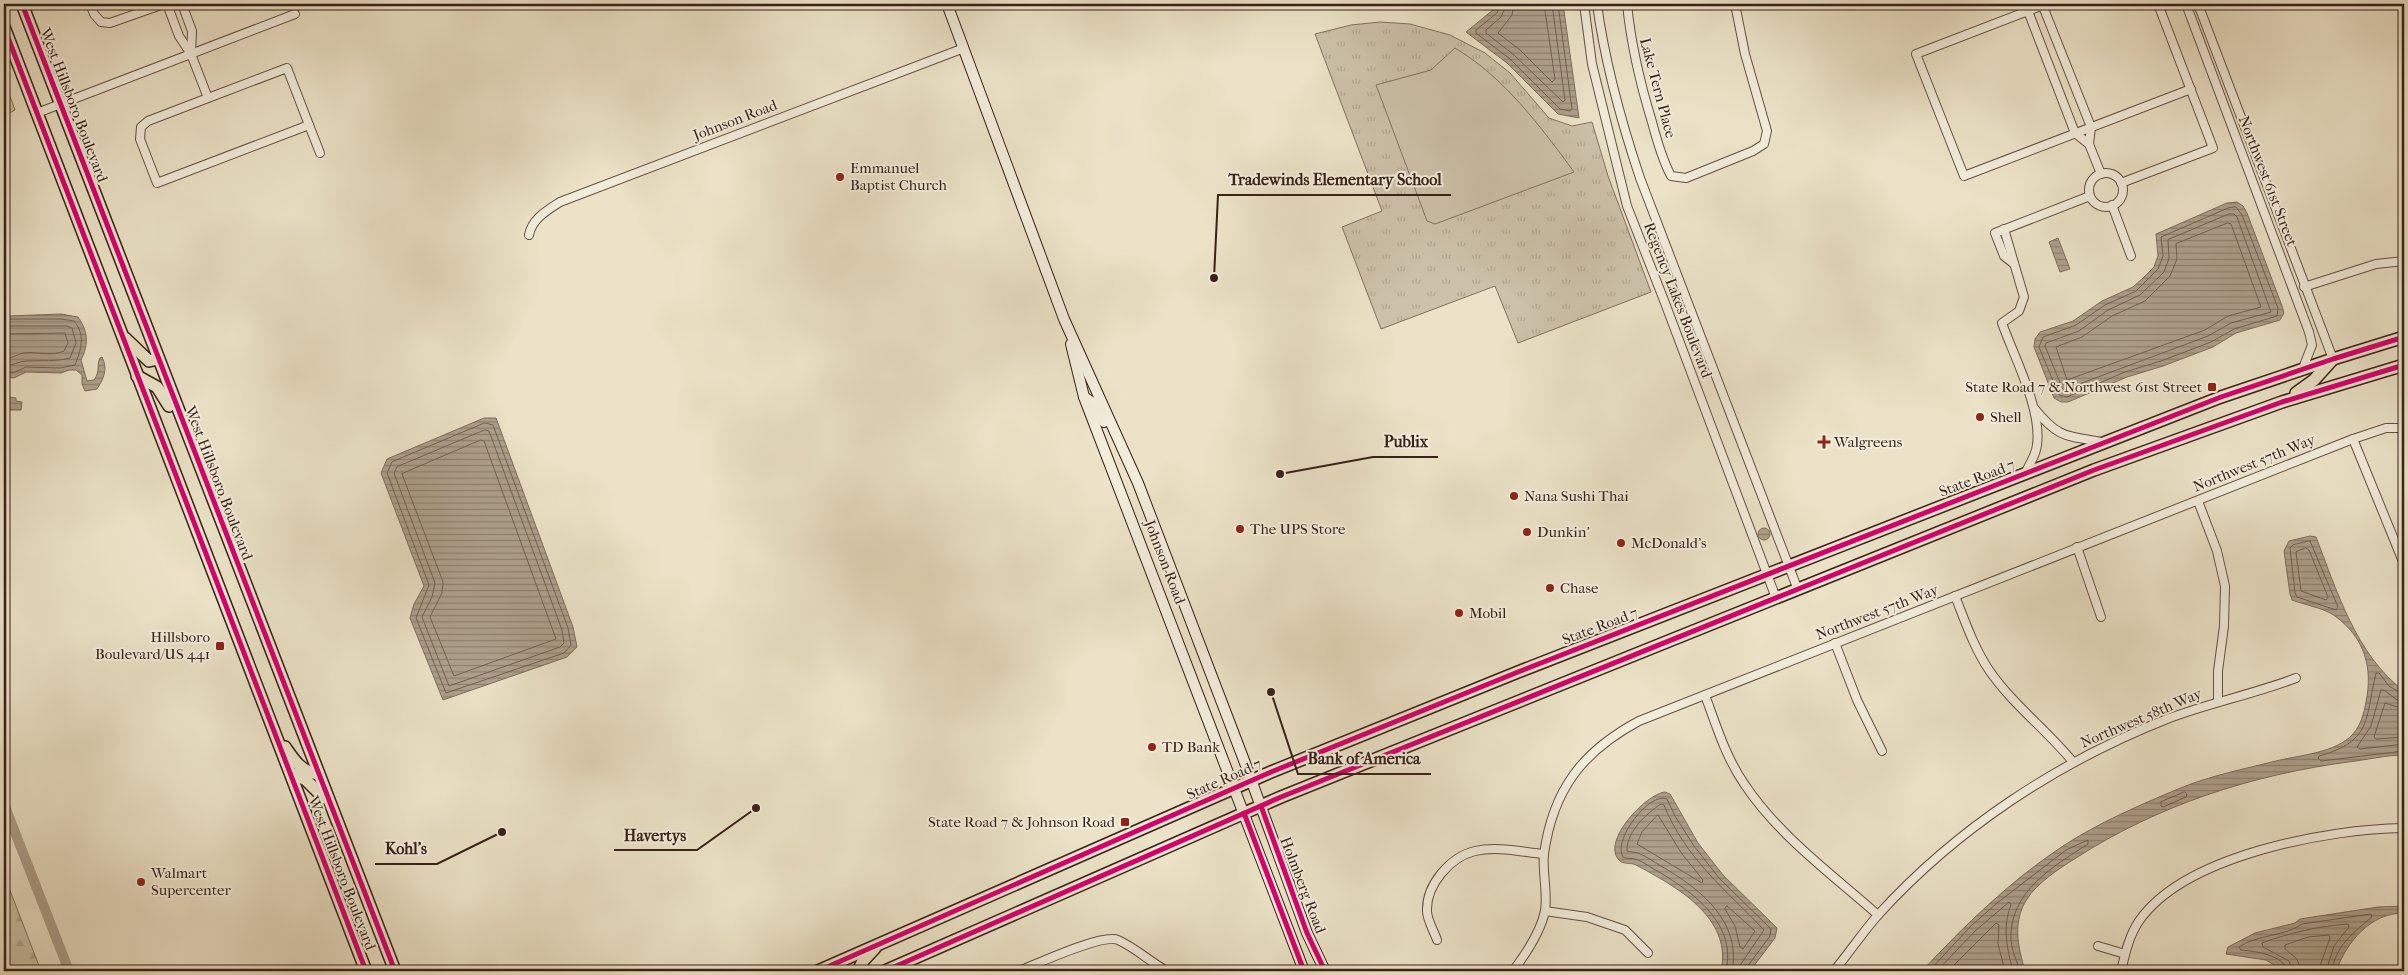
<svg xmlns="http://www.w3.org/2000/svg" width="2408" height="975" font-family="'IM FELL French Canon',serif">
	<defs>
		<pattern id="forest-firs" width="22" height="20" patternUnits="userSpaceOnUse" patternTransform="scale(1.25)"><rect width="22" height="20" fill="#ccc1a9"/><path d="M5 1l3.5 6h-7zM16 11l3.5 6h-7z" fill="#b0a691"/></pattern>
		<pattern id="park-tufts" width="24" height="20" patternUnits="userSpaceOnUse" patternTransform="scale(1.25)"><rect width="24" height="20" fill="#ccc1a9"/><path d="M3 7l-1-3M5 7V3M7 7l1-3M15 17l-1-3M17 17v-4M19 17l1-3" fill="none" stroke="#b0a691"/></pattern>
		<pattern id="water-rules" width="6" height="5" patternUnits="userSpaceOnUse" patternTransform="scale(1.25)"><rect width="6" height="5" fill="#aea08c"/><path d="M0 2.5h6" fill="none" stroke="#8e8271"/></pattern>
	</defs>
	<rect width="100%" height="100%" fill="#ebe2c7"/>
	<filter id="stains"><feTurbulence type="fractalNoise" baseFrequency=".004" numOctaves="4"/><feColorMatrix values="0 0 0 0 .2 0 0 0 0 .09 0 0 0 0 .02 0 0 0 .5 -.17"/></filter>
	<radialGradient id="worn" r=".72"><stop offset=".6" stop-color="#630" stop-opacity="0"/><stop offset="1" stop-color="#630" stop-opacity=".3"/></radialGradient>
	<path fill="url(#forest-firs)" stroke="#827160" d="M4 875 41 971H4Z"/>
	<g fill="url(#park-tufts)" stroke="#827160">
		<path d="M1380 22 1410 24 1450 35 1485 53 1510 73 1549 118 1572 126 1592 122 1608 176 1651 292 1518 343 1495 286 1381 329 1342 227 1382 211 1315 34 1351 25Z"/>
		<path d="M4 80 15 110 4 116Z"/>
	</g>
	<path fill="#ccc1a9" stroke="#827160" d="M1455 48C1504 77 1541 127 1574 172L1435 224 1427 221 1376 85 1431 70Z"/>
	<g fill="url(#water-rules)" stroke="#7e6d5e">
		<path d="M1497 4H1563L1579 118 1558 114 1507 63 1466 32 1493 10Z"/>
		<path d="M2237 202 2243 206 2247 213 2282 306 2284 313 2280 320 2236 333 2213 347 2163 366 2127 377 2068 402H2061L2054 398 2034 347 2035 339 2040 332 2073 321 2102 301 2133 287 2143 278 2154 267 2158 256 2156 234 2227 203Z"/>
		<path d="M2058 238 2070 269 2060 272 2049 242Z"/>
		<path d="M4 314 8 316 61 314 78 317C88 331 89 344 81 360L87 381 94 380C101 370 96 365 100 358L102 357C108 369 104 378 97 389L85 391 82 384V375L76 370H69L61 373 26 372 14 378 4 377Z"/>
		<path d="M4 396 16 398V401L22 402 21 410H4Z"/>
		<path d="M484 418H496L573 627 577 647 567 657 443 700 410 618 414 604 424 586 381 473 387 459Z"/>
		<circle cx="1764" cy="534" r="6"/>
		<path d="M2310 536 2316 537C2337 591 2356 655 2404 691V755C2386 755 2366 760 2348 762 2252 775 2158 805 2076 858 2061 867 2036 884 2027 899 2012 923 2018 946 2025 971H1922C1965 925 2010 881 2063 846 2098 823 2140 805 2178 789 2209 776 2244 769 2276 761 2300 755 2336 753 2353 734 2361 725 2364 713 2366 702 2373 668 2365 638 2335 616 2324 608 2305 605 2292 600L2290 594 2284 551 2289 541Z"/>
		<path d="M1665 792 1670 794 1698 843 1723 875 1777 928 1775 938 1750 971H1721C1733 917 1675 886 1636 865 1631 862 1623 865 1619 860 1601 841 1646 794 1665 792Z"/>
		<path d="M2404 906V913C2370 913 2347 942 2336 971H2284L2266 960 2226 954 2228 947 2255 933 2295 923 2300 919 2378 907Z"/>
	</g>
	<g fill="none" stroke-linecap="round" stroke-linejoin="round">
		<g stroke="#726052" stroke-width="1">
			<path d="M1501 4 1497 13 1476 30V33L1510 59 1560 109 1570 111 1572 109 1558 4"/>
			<path d="M1507 4 1501 17 1486 30V33L1514 55 1563 102 1565 100 1552 4"/>
			<path d="M1514 4 1512 15 1498 33 1520 50 1552 82 1555 79 1544 4"/>
			<path d="M2236 207 2242 215 2278 308 2277 316 2234 329 2211 342 2161 361 2125 372 2067 397 2059 395 2039 347 2043 337 2076 325 2105 305 2136 291 2158 269 2163 256 2161 237 2228 208Z"/>
			<path d="M2229 214H2234L2237 217 2271 312 2231 323 2208 336 2063 390 2045 346 2046 343 2079 331 2108 310 2140 295 2164 272 2169 258 2168 240Z"/>
			<path d="M2228 223 2231 224 2261 307 2228 316 2205 330 2067 380 2056 347 2082 337 2112 316 2145 301 2170 276 2177 259 2176 244Z"/>
			<path d="M4 319H61L74 321C86 335 81 350 75 365L60 368 26 367 13 373 4 372"/>
			<path d="M4 326H67L72 328 76 343 70 358C55 362 42 360 27 361 18 361 13 366 4 366"/>
			<path d="M4 334 65 333 68 343 64 351C51 357 37 351 23 353 16 355 12 359 4 358"/>
			<path d="M485 423 493 425 568 628 571 645 564 653 446 693 416 618 429 585 387 473 392 462Z"/>
			<path d="M485 430 489 431 562 630 564 643 560 647 449 686 422 617 432 597 435 583 394 473 397 467Z"/>
			<path d="M481 440 484 441 556 639 454 676 430 617 442 593 443 582 402 474Z"/>
			<path d="M2310 541 2338 607 2336 610 2297 597 2295 593 2290 548 2293 545Z"/>
			<path d="M2306 548 2309 550 2328 597 2326 600 2301 591 2296 552Z"/>
			<path d="M2404 695 2389 686 2379 673H2376C2365 718 2373 741 2319 756L2318 758 2321 761 2404 751"/>
			<path d="M2404 701 2397 700 2384 690H2381L2371 726 2357 747 2360 749 2404 744"/>
			<path d="M2404 709 2385 703 2374 737 2376 739 2404 737"/>
			<path d="M2185 792 2187 794 2186 797 2163 807 2161 806V802Z"/>
			<path d="M1658 815 1682 854 1703 880 1702 883 1637 844 1642 832Z"/>
			<path d="M1727 906 1755 931 1743 949 1740 947 1735 926 1725 909Z"/>
			<path d="M1726 971C1737 924 1694 893 1659 872 1651 868 1643 861 1635 859 1631 858 1627 859 1623 857 1612 840 1650 791 1667 799L1675 816 1694 846 1719 878 1771 929 1770 936 1747 967 1746 971"/>
			<path d="M1732 971C1742 921 1699 888 1661 866 1654 862 1646 856 1638 853 1634 852 1630 852 1627 851 1626 832 1647 813 1661 804L1664 805C1685 858 1726 890 1764 930L1741 964 1740 971"/>
			<path d="M1929 971 1971 926 1997 903 2066 850 2088 840V844C2052 867 2008 893 2011 941 2012 951 2017 962 2020 971"/>
			<path d="M1937 971 1975 931 2009 902 2011 905C2002 928 2007 948 2013 971"/>
			<path d="M1948 971 1996 923 1999 925 1998 944 2005 971"/>
			<path d="M2287 971C2285 955 2254 951 2241 950L2239 947C2258 934 2284 937 2302 924L2371 914 2372 917C2354 932 2335 946 2332 971"/>
			<path d="M2293 971 2289 961 2263 947 2262 943C2289 933 2319 926 2348 924L2349 927 2334 946 2326 971"/>
			<path d="M2301 971 2297 959 2285 949V945L2308 937 2329 935 2330 938 2318 971"/>
		</g>
		<path stroke="#aea08c" stroke-width="10" d="M4 804 69 971"/>
		<defs>
			<g id="street">
				<path d="M90 4 94 14 101 22 110 23 164 4"/>
				<path d="M167 4 179 36 191 54 208 98 148 121 141 127 140 139 157 183 309 125 287 68 208 98"/>
				<path d="M182 4 192 31 191 54"/>
				<path d="M1584 4 1592 64 1627 206 1665 303 1776 598"/>
				<path d="M1597 4C1605 64 1621 121 1640 178L1798 590"/>
				<path d="M1627 4C1631 44 1640 83 1652 122 1657 141 1662 159 1671 176L1686 178 1753 151 1764 144 1767 131 1745 54 1735 4"/>
				<path d="M2030 4 2028 11 2075 133 2089 144"/>
				<path d="M2042 4 2091 127 2089 144 2101 174"/>
				<path d="M2046 4 1916 54 1964 176 2191 89"/>
				<path d="M2186 4 2309 332 2312 345 2303 368"/>
				<path d="M2198 4 2333 359"/>
				<path d="M37 113 295 14"/>
				<path d="M309 125 320 153"/>
				<circle cx="2106" cy="190" r="17"/>
				<path d="M2121 183 2213 148 2158 4"/>
				<path d="M2112 205 2131 256"/>
				<path d="M2004 229 2024 297 2019 311 2002 323C2014 357 2042 409 2037 445 2036 455 2030 464 2025 473"/>
				<path d="M529 235C532 219 546 211 560 202L964 48"/>
				<path d="M2014 264 2004 256 1995 233 2090 196"/>
				<path d="M2304 287 2376 264 2404 261"/>
				<path d="M2034 408C2058 438 2066 436 2102 442"/>
				<path d="M2353 439 2404 564"/>
				<path d="M2198 501 2217 551 2225 586 2224 626 2218 671V701"/>
				<path d="M2077 547 2101 617"/>
				<path d="M1955 596C1965 621 1974 648 1989 670 2012 704 2047 730 2073 762"/>
				<path d="M1835 643 1857 700 1882 751"/>
				<path d="M1705 695C1716 725 1726 758 1745 785 1779 836 1833 875 1878 915"/>
				<path d="M1545 911 1587 917 1625 930 1648 953"/>
				<path d="M1437 940C1434 931 1427 920 1427 911 1426 885 1450 857 1475 851 1497 846 1522 852 1544 854"/>
				<path d="M2098 946 2125 954"/>
				<path d="M1019 971C1037 964 1103 933 1118 940 1136 948 1150 962 1167 971"/>
				<path d="M1513 971C1525 955 1541 931 1545 911 1548 892 1542 872 1544 854 1553 789 1583 751 1639 721L2353 439 2386 428H2404"/>
				<path d="M1834 971C1849 953 1863 932 1878 915 1957 828 2058 762 2167 719 2209 703 2254 694 2296 678"/>
				<path d="M2121 971C2125 954 2129 936 2139 921 2185 855 2328 829 2404 828"/>
			</g>
			<g id="secondary">
				<path d="M947 4 1064 319 1138 483 1245 763 1307 933 1325 971"/>
				<path d="M1071 344 1084 397 1304 971"/>
				<path d="M1084 397 1096 405 1104 422"/>
			</g>
			<g id="primary">
				<path d="M22 4 395 971"/>
				<path d="M4 27 366 971"/>
				<path d="M125 338 149 361 158 359"/>
				<path d="M137 376 157 387 169 406"/>
				<path d="M2296 393 2314 380 2333 359"/>
				<path d="M285 747C294 760 301 772 318 774"/>
				<path d="M294 774 306 780 324 798"/>
				<path d="M818 971 1271 772 1518 672 2221 397 2333 359 2404 337"/>
				<path d="M858 971 863 961 875 948"/>
				<path d="M885 971 1281 797 2094 470 2282 402 2404 365"/>
			</g>
		</defs>
		<use href="#street" stroke="#645144" stroke-width="10"/>
		<use href="#secondary" stroke="#372118" stroke-width="12"/>
		<use href="#primary" stroke="#372118" stroke-width="14"/>
		<use href="#street" stroke="#f2ecdb" stroke-width="8"/>
		<use href="#secondary" stroke="#f2ecdb" stroke-width="10"/>
		<use href="#primary" stroke="#ebe2c7" stroke-width="11"/>
		<defs>
			<g id="cycleway">
				<path d="M22 4 395 971"/>
				<path d="M4 27 366 971"/>
				<path d="M1261 806 1307 933 1325 971"/>
				<path d="M1244 813 1304 971"/>
				<path d="M818 971 1271 772 1518 672 2221 397 2333 359 2404 337"/>
				<path d="M885 971 1281 797 2094 470 2282 402 2404 365"/>
			</g>
		</defs>
		<use href="#cycleway" stroke="#f2ecdb" stroke-width="8"/>
		<use href="#cycleway" stroke="#d6006c" stroke-width="5"/>
	</g>
	<g fill="#8f2418" stroke="#f2ecdb" stroke-width="2">
		<circle cx="840" cy="177" r="5"/>
		<rect x="2207" y="382" width="10" height="10" rx="2.5"/>
		<circle cx="1980" cy="417" r="5"/>
		<path d="M1821.5 434.5h5v5h5v5h-5v5h-5v-5h-5v-5h5z"/>
		<circle cx="1514" cy="496" r="5"/>
		<circle cx="1240" cy="529" r="5"/>
		<circle cx="1527" cy="532" r="5"/>
		<circle cx="1621" cy="543" r="5"/>
		<circle cx="1550" cy="588" r="5"/>
		<circle cx="1459" cy="613" r="5"/>
		<rect x="215" y="641" width="10" height="10" rx="2.5"/>
		<circle cx="1152" cy="747" r="5"/>
		<rect x="1120" y="817" width="10" height="10" rx="2.5"/>
		<circle cx="141" cy="882" r="5"/>
	</g>
	<g text-anchor="middle" stroke-width="4" stroke-linejoin="round" paint-order="stroke">
		<g font-size="15" fill="#372118" stroke="#f2ecdb">
			<text transform="translate(1658 88) rotate(75)" y="5">Lake Tern Place</text>
			<text transform="translate(74 105) rotate(69)" y="5">West Hillsboro Boulevard</text>
			<text transform="translate(735 120) rotate(-21)" y="5">Johnson Road</text>
			<text transform="translate(2268 181) rotate(69)" y="5">Northwest 61st Street</text>
			<text transform="translate(1678 300) rotate(69)" y="5">Regency Lakes Boulevard</text>
			<text transform="translate(2254 463) rotate(-22)" y="5">Northwest 57th Way</text>
			<text transform="translate(1977 478) rotate(-21)" y="5">State Road 7</text>
			<text transform="translate(219 483) rotate(69)" y="5">West Hillsboro Boulevard</text>
			<text transform="translate(1165 562) rotate(69)" y="5">Johnson Road</text>
			<text transform="translate(1877 612) rotate(-21)" y="5">Northwest 57th Way</text>
			<text transform="translate(1600 626) rotate(-21)" y="5">State Road 7</text>
			<text transform="translate(2141 718) rotate(-23)" y="5">Northwest 58th Way</text>
			<text transform="translate(1224 779) rotate(-24)" y="5">State Road 7</text>
			<text transform="translate(342 873) rotate(69)" y="5">West Hillsboro Boulevard</text>
			<text transform="translate(1303 885) rotate(69)" y="5">Holmberg Road</text>
		</g>
		<g font-size="15" fill="#372118" stroke="#f2ecdb" text-anchor="start">
			<text x="850" y="173">Emmanuel<tspan x="850" dy="17">Baptist Church</tspan></text>
			<text x="2202" y="392" text-anchor="end">State Road 7 &amp; Northwest 61st Street</text>
			<text x="1990" y="422">Shell</text>
			<text x="1834" y="447">Walgreens</text>
			<text x="1524" y="501">Nana Sushi Thai</text>
			<text x="1250" y="534">The UPS Store</text>
			<text x="1537" y="537">Dunkin'</text>
			<text x="1631" y="548">McDonald's</text>
			<text x="1560" y="593">Chase</text>
			<text x="1469" y="618">Mobil</text>
			<text x="210" y="642" text-anchor="end">Hillsboro<tspan x="210" dy="17">Boulevard/US 441</tspan></text>
			<text x="1162" y="752">TD Bank</text>
			<text x="1115" y="827" text-anchor="end">State Road 7 &amp; Johnson Road</text>
			<text x="151" y="878">Walmart<tspan x="151" dy="17">Supercenter</tspan></text>
		</g>
	</g>
	<path fill="none" stroke="#372118" stroke-width="2" d="M1214 278L1218 195H1451M1280 474L1373 457H1438M1271 692L1298 774H1431M756 808L697 850H614M502 832L437 864H375"/>
	<g fill="#372118" stroke="#f2ecdb" stroke-width="2">
		<circle cx="1214" cy="278" r="5"/>
		<circle cx="1280" cy="474" r="5"/>
		<circle cx="1271" cy="692" r="5"/>
		<circle cx="756" cy="808" r="5"/>
		<circle cx="502" cy="832" r="5"/>
	</g>
	<g font-size="16" text-anchor="middle" font-weight="bold" fill="#372118" stroke="#f2ecdb" stroke-width="4" stroke-linejoin="round" paint-order="stroke">
		<text x="1335" y="185">Tradewinds Elementary School</text>
		<text x="1406" y="447">Publix</text>
		<text x="1364" y="764">Bank of America</text>
		<text x="655" y="841">Havertys</text>
		<text x="406" y="854">Kohl's</text>
	</g>
	<rect width="2408" height="975" fill="none" stroke="#ebe2c7" stroke-width="20"/>
	<rect x="5" y="5" width="2398" height="965" fill="none" stroke="#372118" stroke-width="2.5"/>
	<rect x="10" y="10" width="2388" height="955" fill="none" stroke="#372118"/>
	<rect width="100%" height="100%" filter="url(#stains)"/>
	<rect width="100%" height="100%" fill="url(#worn)"/>
</svg>
